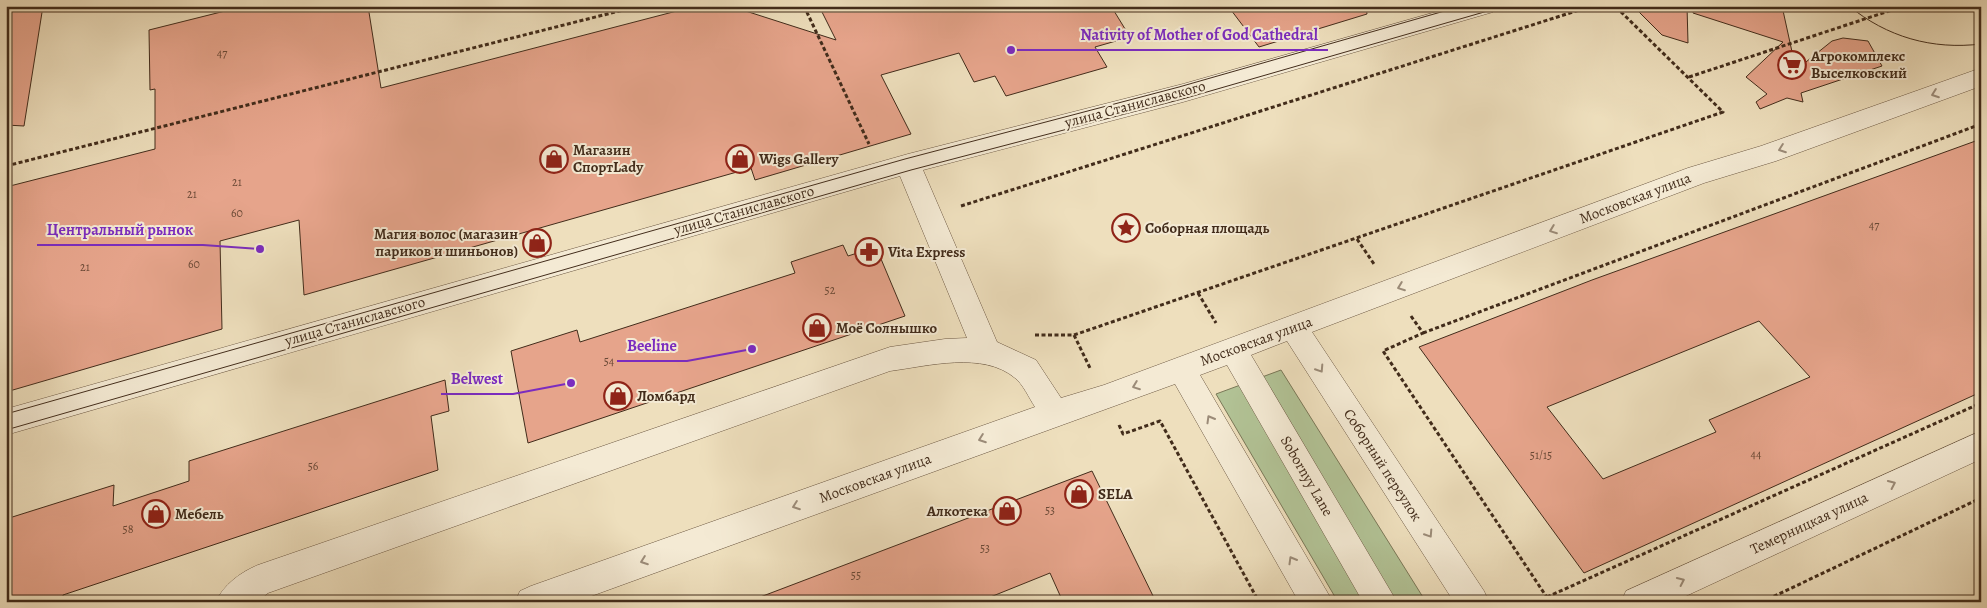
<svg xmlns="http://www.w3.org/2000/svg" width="1987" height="608" font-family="Alegreya,serif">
	<rect width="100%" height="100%" fill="#eedfbd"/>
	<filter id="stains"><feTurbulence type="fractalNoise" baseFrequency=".004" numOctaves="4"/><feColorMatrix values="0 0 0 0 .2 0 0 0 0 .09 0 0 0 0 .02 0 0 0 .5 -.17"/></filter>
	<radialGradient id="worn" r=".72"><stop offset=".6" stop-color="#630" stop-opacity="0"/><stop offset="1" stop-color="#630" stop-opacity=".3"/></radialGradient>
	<path fill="#b2c396" stroke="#7a7858" d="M1281 370 1426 602H1338L1216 394Z"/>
	<g fill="#e6a48b" stroke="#422c1b" fill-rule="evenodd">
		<path d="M6 6H43L24 126 6 125Z"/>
		<path d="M245 6H368L381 88 696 6H730L836 40 819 6H1111L1130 37 1095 47 1107 67 1006 96 995 76 974 82 959 53 881 75 911 134 755 180 751 168 304 295 299 220 220 241 222 329 6 392V187L155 149V89L150 90 149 30Z"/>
		<path d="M1228 6H1366L1367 14 1259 47Z"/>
		<path d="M1633 6H1687L1688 43 1662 35Z"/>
		<path d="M1694 6H1782L1796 70 1832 41 1843 38 1868 41 1882 66 1801 93 1803 102 1787 98 1760 109 1756 102 1767 94 1746 77 1783 42 1693 13Z"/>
		<path d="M1981 139V392L1584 573 1419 347 1592 280ZM1759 321 1810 377 1709 420 1716 432 1603 479 1547 407Z"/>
		<path d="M843 245 848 256 876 247 905 316 528 443 511 351 577 330 580 342 795 273 791 262Z"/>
		<path d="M445 380 449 411 431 416 438 470 63 595V602H6V519L114 485 113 506 189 481V461Z"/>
		<path d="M1092 471 1156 602H1063L1050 573 978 602H755V599Z"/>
	</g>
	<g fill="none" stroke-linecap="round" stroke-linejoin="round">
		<defs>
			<g id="minor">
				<path d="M1457 6H1496L1493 12 1183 102 923 170 997 342 1036 360 1061 398 1104 385 1688 168 1761 146 1981 68V86L1776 161 1704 183 1312 332 1484 591 1489 602H1454L1287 341 1251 355 1397 602H1363L1227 365 1200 375 1333 602H1299L1175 384 575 602H515L520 591 531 586 1035 407C1029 398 1023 384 1015 378 983 351 928 366 890 371L268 593 257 602H216C223 585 241 572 258 565L890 347 945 339 967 338 900 176 6 435V409L908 154 1183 84Z"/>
				<path d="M1981 431V459L1673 602H1621L1626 591Z"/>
			</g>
		</defs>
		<use href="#minor" stroke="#6d5944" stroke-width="1"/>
		<g stroke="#422c1b" stroke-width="3" stroke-dasharray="4 2.5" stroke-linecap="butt">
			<path d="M804 6 869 144"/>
			<path d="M1689 77 1904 6"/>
			<path d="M6 166 639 6"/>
			<path d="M961 206 1592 6"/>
			<path d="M1357 239 1374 264"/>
			<path d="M1198 293 1216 323"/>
			<path d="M1411 316 1423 333 1383 351 1550 602"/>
			<path d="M1423 333 1981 124"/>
			<path d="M1035 335H1074L1090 368"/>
			<path d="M1074 335 1723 112 1615 6"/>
			<path d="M1119 425 1123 434 1160 421 1259 602"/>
			<path d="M1547 597 1981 403"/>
			<path d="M1762 602 1981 498"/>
		</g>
		<use href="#minor" fill="#f4ead4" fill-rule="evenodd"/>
		<g stroke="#422c1b" stroke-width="1">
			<path d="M1849 6C1887 37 1932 50 1981 44"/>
			<path d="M6 414 905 159 1179 87 1462 6"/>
			<path d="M6 430 911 170 1186 98 1505 6"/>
		</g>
	</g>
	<defs><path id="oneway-chevron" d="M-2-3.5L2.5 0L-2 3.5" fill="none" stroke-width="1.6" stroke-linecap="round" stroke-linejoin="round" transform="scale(1.25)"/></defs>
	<g stroke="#9b8b78">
		<use href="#oneway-chevron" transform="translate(1935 94) rotate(160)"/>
		<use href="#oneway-chevron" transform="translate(1782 149) rotate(160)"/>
		<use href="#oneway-chevron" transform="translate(1553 230) rotate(159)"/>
		<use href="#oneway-chevron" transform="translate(1401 287) rotate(159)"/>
		<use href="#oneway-chevron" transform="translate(1320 369) rotate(57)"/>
		<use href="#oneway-chevron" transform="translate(1136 386) rotate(159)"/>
		<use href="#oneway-chevron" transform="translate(1210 419) rotate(-120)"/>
		<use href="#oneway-chevron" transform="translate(982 439) rotate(160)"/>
		<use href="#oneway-chevron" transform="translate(1892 484) rotate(-25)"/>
		<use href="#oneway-chevron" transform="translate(796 506) rotate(160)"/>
		<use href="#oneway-chevron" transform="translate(1429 534) rotate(57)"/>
		<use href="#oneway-chevron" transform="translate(1292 560) rotate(-120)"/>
		<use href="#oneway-chevron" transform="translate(644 561) rotate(160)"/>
		<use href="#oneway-chevron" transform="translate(1681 581) rotate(-25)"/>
	</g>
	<defs>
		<symbol id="supermarket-ring" viewBox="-11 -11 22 22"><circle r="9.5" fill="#f4ead4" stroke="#8f2418" stroke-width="1.5"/><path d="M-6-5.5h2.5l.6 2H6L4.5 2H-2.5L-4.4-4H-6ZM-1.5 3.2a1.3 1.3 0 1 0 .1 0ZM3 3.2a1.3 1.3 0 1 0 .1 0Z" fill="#8f2418"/></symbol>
		<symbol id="shop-ring" viewBox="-11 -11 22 22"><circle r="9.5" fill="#f4ead4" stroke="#8f2418" stroke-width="1.5"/><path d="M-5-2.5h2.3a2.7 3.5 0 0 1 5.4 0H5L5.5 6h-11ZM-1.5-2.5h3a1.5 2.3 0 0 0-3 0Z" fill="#8f2418"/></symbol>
		<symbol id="sight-ring" viewBox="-11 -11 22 22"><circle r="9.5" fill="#f4ead4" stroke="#8f2418" stroke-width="1.5"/><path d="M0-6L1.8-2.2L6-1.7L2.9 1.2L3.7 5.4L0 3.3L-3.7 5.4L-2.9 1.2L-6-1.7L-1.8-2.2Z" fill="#8f2418"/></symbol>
		<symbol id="pharmacy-ring" viewBox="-11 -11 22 22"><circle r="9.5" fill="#f4ead4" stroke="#8f2418" stroke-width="1.5"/><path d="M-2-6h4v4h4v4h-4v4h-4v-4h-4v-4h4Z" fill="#8f2418"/></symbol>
	</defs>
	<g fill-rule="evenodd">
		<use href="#supermarket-ring" x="1776" y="49" width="32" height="32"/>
		<use href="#shop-ring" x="538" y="143" width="32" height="32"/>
		<use href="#shop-ring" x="724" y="143" width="32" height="32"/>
		<use href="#sight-ring" x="1110" y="212" width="32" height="32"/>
		<use href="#shop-ring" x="521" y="227" width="32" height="32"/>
		<use href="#pharmacy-ring" x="853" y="236" width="32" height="32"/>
		<use href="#shop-ring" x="801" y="312" width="32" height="32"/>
		<use href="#shop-ring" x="602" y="380" width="32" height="32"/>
		<use href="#shop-ring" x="1063" y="478" width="32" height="32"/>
		<use href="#shop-ring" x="991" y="495" width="32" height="32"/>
		<use href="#shop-ring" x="140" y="498" width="32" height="32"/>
	</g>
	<g text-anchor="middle" stroke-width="4" stroke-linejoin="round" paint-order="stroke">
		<g font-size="12" fill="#6b4a37">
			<text x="222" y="57">47</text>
			<text x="237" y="186">21</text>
			<text x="192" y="198">21</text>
			<text x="237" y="217">60</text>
			<text x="1874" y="229">47</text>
			<text x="194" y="268">60</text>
			<text x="85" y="271">21</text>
			<text x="830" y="294">52</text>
			<text x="609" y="365">54</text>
			<text x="1756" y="458">44</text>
			<text x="1541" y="459">51/15</text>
			<text x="313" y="470">56</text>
			<text x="1050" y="514">53</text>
			<text x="128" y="533">58</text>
			<text x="985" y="552">53</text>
			<text x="856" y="579">55</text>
		</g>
		<g font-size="15" font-weight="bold" fill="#422c1b" stroke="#f4ead4" text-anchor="start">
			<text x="1811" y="61">Агрокомплекс<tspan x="1811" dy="17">Выселковский</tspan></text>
			<text x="573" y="155">Магазин<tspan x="573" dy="17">СпортLady</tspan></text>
			<text x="759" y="164">Wigs Gallery</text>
			<text x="1145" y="233">Соборная площадь</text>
			<text x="518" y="239" text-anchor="end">Магия волос (магазин<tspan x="518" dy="17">париков и шиньонов)</tspan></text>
			<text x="888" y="257">Vita Express</text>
			<text x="836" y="333">Моё Солнышко</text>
			<text x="637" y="401">Ломбард</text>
			<text x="1098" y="499">SELA</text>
			<text x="988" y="516" text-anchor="end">Алкотека</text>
			<text x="175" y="519">Мебель</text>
		</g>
		<g font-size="15" fill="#422c1b" stroke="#f4ead4">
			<text transform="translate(1135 104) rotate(-15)" y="5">улица Станиславского</text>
			<text transform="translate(1635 198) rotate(-21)" y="5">Московская улица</text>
			<text transform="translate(744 210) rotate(-16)" y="5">улица Станиславского</text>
			<text transform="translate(355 321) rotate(-16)" y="5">улица Станиславского</text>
			<text transform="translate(1256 341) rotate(-20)" y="5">Московская улица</text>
			<text transform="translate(1383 465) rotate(57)" y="5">Соборный переулок</text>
			<text transform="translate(1307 476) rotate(60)" y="5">Sobornyy Lane</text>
			<text transform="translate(875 478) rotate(-20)" y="5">Московская улица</text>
			<text transform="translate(1809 523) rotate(-25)" y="5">Темерницкая улица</text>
		</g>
	</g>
	<path fill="none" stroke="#7b2cbf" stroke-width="2" d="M1011 50L1070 50H1328M260 249L203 245H37M752 349L687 361H617M571 383L513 394H441"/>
	<g fill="#7b2cbf" stroke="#f4ead4" stroke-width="2">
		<circle cx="1011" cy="50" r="5"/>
		<circle cx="260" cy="249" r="5"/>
		<circle cx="752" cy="349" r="5"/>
		<circle cx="571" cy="383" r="5"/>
	</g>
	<g font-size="16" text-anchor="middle" font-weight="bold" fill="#7b2cbf" stroke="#f4ead4" stroke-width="4" stroke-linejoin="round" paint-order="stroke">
		<text x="1199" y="40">Nativity of Mother of God Cathedral</text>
		<text x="120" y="235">Центральный рынок</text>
		<text x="652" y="351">Beeline</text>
		<text x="477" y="384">Belwest</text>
	</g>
	<rect width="1987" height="608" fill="none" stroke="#eedfbd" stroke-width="25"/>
	<rect x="8" y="8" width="1972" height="593" fill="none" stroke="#422c1b" stroke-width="2.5"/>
	<rect x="12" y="12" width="1962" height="583" fill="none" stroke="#422c1b"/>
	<rect width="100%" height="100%" filter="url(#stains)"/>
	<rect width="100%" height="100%" fill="url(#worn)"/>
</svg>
